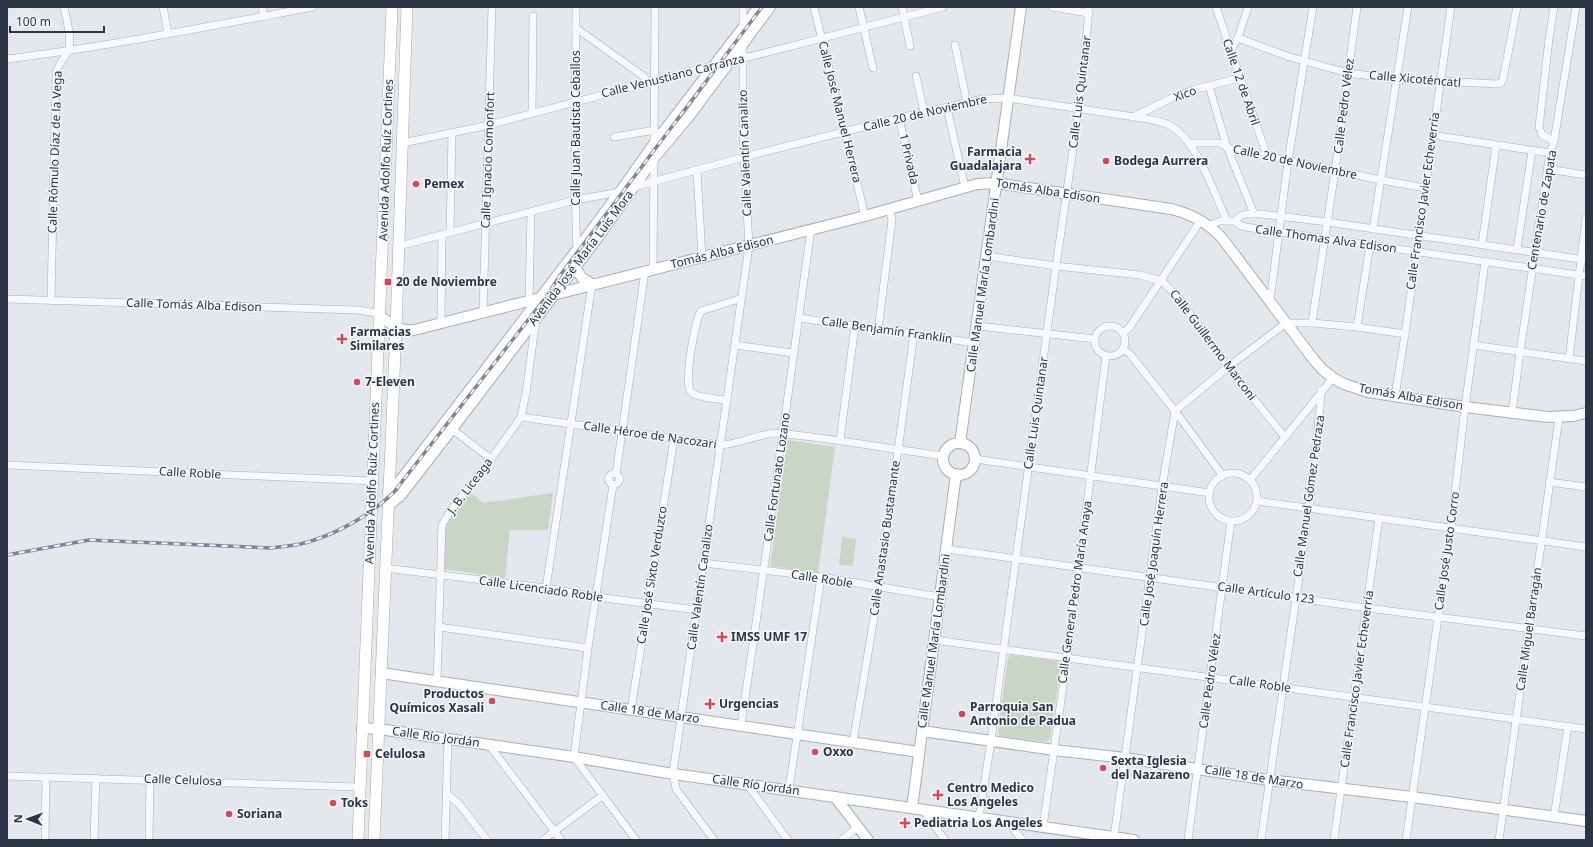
<svg xmlns="http://www.w3.org/2000/svg" width="1593" height="847" font-family="'Noto Sans',sans-serif">
	<rect width="100%" height="100%" fill="#e4e7ec"/>
	<g fill="#c9d6c5">
		<path d="M787 440 835 447 818 573 770 566Z"/>
		<path d="M470 492 483 503 553 493 548 530H510L505 578 444 569 445 523Z"/>
		<path d="M842 537 856 539 853 566 839 565Z"/>
		<path d="M1011 655 1058 661 1061 664 1050 739 1046 742 1000 736 998 732 1008 657Z"/>
	</g>
	<g fill="none" stroke-linecap="round" stroke-linejoin="round">
		<defs>
			<g id="street">
				<path d="M163 7 168 34"/>
				<path d="M262 7 264 16"/>
				<path d="M576 7C576 88 573 169 577 250"/>
				<path d="M814 7 865 216"/>
				<path d="M859 7 873 68"/>
				<path d="M902 7 910 46"/>
				<path d="M1052 7 1089 13"/>
				<path d="M1216 7 1267 156"/>
				<path d="M1554 7 1549 39 1539 127 1542 135 1554 141"/>
				<path d="M576 28 643 76 648 82"/>
				<path d="M743 28V7"/>
				<path d="M1238 38 1290 57 1348 73 1397 79 1497 84 1501 83 1503 79 1517 7"/>
				<path d="M955 45 967 103"/>
				<path d="M1231 49 1238 38 1248 7"/>
				<path d="M7 59C110 46 211 26 313 7"/>
				<path d="M729 62 943 7"/>
				<path d="M916 76 924 112"/>
				<path d="M1209 86 1227 147 1254 214"/>
				<path d="M947 108 965 187"/>
				<path d="M532 113 533 16"/>
				<path d="M1133 117 1170 99 1193 90 1239 78"/>
				<path d="M899 118 918 201"/>
				<path d="M1432 135 1550 153"/>
				<path d="M614 137 655 130"/>
				<path d="M403 143 489 125 715 65"/>
				<path d="M654 143 655 7"/>
				<path d="M1189 143H1220L1234 151 1267 156 1381 180 1425 188"/>
				<path d="M1547 169 1586 175"/>
				<path d="M697 171 702 257"/>
				<path d="M634 187 744 157 899 118 983 99 1008 98 1148 119C1155 121 1163 122 1169 125 1197 139 1214 193 1227 221"/>
				<path d="M1235 221 1241 226 1246 227 1279 232 1586 276"/>
				<path d="M1209 225 1221 221H1235L1240 216 1246 214H1261L1327 222 1586 260"/>
				<path d="M1373 229 1408 7"/>
				<path d="M450 233 452 132"/>
				<path d="M1482 244 1496 146"/>
				<path d="M399 246 575 200 620 192"/>
				<path d="M1517 249 1532 151"/>
				<path d="M987 256 1056 266 1140 275 1162 281 1178 297 1228 367 1284 436"/>
				<path d="M653 269 654 158"/>
				<path d="M7 299 356 310 371 312 379 315"/>
				<path d="M51 300 56 74C59 62 63 60 68 51 73 41 66 18 64 7"/>
				<path d="M529 302 531 212"/>
				<path d="M1270 302 1288 161 1313 7"/>
				<path d="M483 313 492 7"/>
				<path d="M799 318 975 343"/>
				<path d="M441 323 442 235"/>
				<path d="M1312 323 1335 171 1357 7"/>
				<circle cx="1110" cy="341" r="15"/>
				<path d="M978 326 1095 339"/>
				<path d="M1357 327 1370 245"/>
				<path d="M878 330 892 220 889 209"/>
				<path d="M1123 333 1129 328 1201 220"/>
				<path d="M735 345 793 353"/>
				<path d="M1473 345 1586 361"/>
				<path d="M1123 349 1130 354 1175 411 1223 476"/>
				<path d="M1569 359 1586 218"/>
				<path d="M1395 396 1405 334 1451 7"/>
				<path d="M727 400C718 399 697 398 691 392 683 386 695 320 701 311L742 298"/>
				<path d="M1512 413 1520 352 1550 153 1554 141 1576 7"/>
				<path d="M521 417 721 445C740 444 757 434 776 433 832 438 888 449 944 456"/>
				<path d="M452 429 491 459"/>
				<path d="M840 440 855 326"/>
				<path d="M975 459 1210 493"/>
				<path d="M7 465 373 481"/>
				<circle cx="1233" cy="497" r="24"/>
				<circle cx="614" cy="479" r="5.5"/>
				<path d="M616 474 645 271"/>
				<path d="M1250 480 1333 378"/>
				<path d="M1549 482 1586 487"/>
				<path d="M613 485 588 648 574 757 636 840"/>
				<path d="M1257 501 1586 547"/>
				<path d="M947 549 1367 608 1586 636"/>
				<path d="M704 563 821 577 940 597"/>
				<path d="M385 568 546 588 597 597 697 610"/>
				<path d="M546 588 592 284"/>
				<path d="M439 627 588 648"/>
				<path d="M935 640 1586 729"/>
				<path d="M437 682 442 525 449 513 491 459 521 417 526 393 536 319"/>
				<path d="M631 710 674 439"/>
				<path d="M741 725C766 560 788 394 811 229"/>
				<path d="M853 742 879 588 914 334"/>
				<path d="M489 745 561 840"/>
				<path d="M7 776 359 787"/>
				<path d="M746 783 788 840"/>
				<path d="M789 789 821 577"/>
				<path d="M447 794 459 804 487 840"/>
				<path d="M922 809 945 840"/>
				<path d="M1554 817 1568 726"/>
				<path d="M979 818 991 741 1056 266 1079 108 1088 22V7"/>
				<path d="M1009 823 1022 840"/>
				<path d="M1043 827 1067 658 1106 356"/>
				<path d="M1114 837 1162 487 1175 411 1228 367 1286 323H1312L1357 327 1405 334"/>
				<path d="M45 840 46 777"/>
				<path d="M94 840 96 778"/>
				<path d="M149 840 150 779"/>
				<path d="M445 840 448 739"/>
				<path d="M543 840 602 796"/>
				<path d="M714 840 676 789 673 773 749 246 743 134V43"/>
				<path d="M842 840 858 826"/>
				<path d="M1188 840 1231 521"/>
				<path d="M1261 840 1309 508 1320 409 1321 390"/>
				<path d="M1334 840 1379 518"/>
				<path d="M1406 840 1451 528 1465 407 1485 262"/>
				<path d="M1499 840 1559 418"/>
			</g>
			<g id="secondary">
				<path d="M574 266 582 278 592 284"/>
				<path d="M379 315C391 324 399 332 414 330L865 216 977 184 996 183 1171 209C1192 214 1208 223 1222 238L1314 360 1323 370 1333 378 1344 384 1368 392 1465 407 1548 417 1573 416 1586 413"/>
				<path d="M960 443 1021 7"/>
				<circle cx="959" cy="459" r="16"/>
				<path d="M388 492 400 481 577 250 620 192 654 144 759 7"/>
				<path d="M388 506 401 495 452 429 598 237 654 158 690 115 770 7"/>
				<path d="M381 673 919 752"/>
				<path d="M362 728 379 729 574 757 667 773 1134 840"/>
				<path d="M922 731 1054 750 1125 758 1269 780 1412 797 1586 821"/>
				<path d="M835 797 868 840"/>
				<path d="M912 808 956 474"/>
			</g>
			<g id="primary">
				<path d="M358 840 392 7"/>
				<path d="M374 840 396 328 407 7"/>
			</g>
		</defs>
		<use href="#street" stroke="#a9aeb7" stroke-width="8"/>
		<use href="#secondary" stroke="#a9aeb7" stroke-width="12"/>
		<use href="#primary" stroke="#a3abb8" stroke-width="12"/>
		<use href="#street" stroke="#f7f8fa" stroke-width="7"/>
		<use href="#secondary" stroke="#fff" stroke-width="10"/>
		<use href="#primary" stroke="#fff" stroke-width="11"/>
		<defs>
			<path id="rail" d="M7 555 89 540 271 548C283 546 296 546 308 542 339 533 372 514 394 492L546 297 561 274 762 7"/>
		</defs>
		<use href="#rail" stroke="#7d8696" stroke-width="3.5"/>
		<use href="#rail" stroke="#f4f6f9" stroke-width="2" stroke-dasharray="6" stroke-linecap="butt"/>
	</g>
	<g fill="#d1495b" stroke="#f4f6f9" stroke-width="1.5">
		<path d="M1028 153h4v4h4v4h-4v4h-4v-4h-4v-4h4z"/>
		<circle cx="1106" cy="161" r="4"/>
		<circle cx="416" cy="184" r="4"/>
		<rect x="384" y="278" width="8" height="8" rx="2"/>
		<path d="M340 333h4v4h4v4h-4v4h-4v-4h-4v-4h4z"/>
		<circle cx="357" cy="382" r="4"/>
		<path d="M720 631h4v4h4v4h-4v4h-4v-4h-4v-4h4z"/>
		<circle cx="492" cy="701" r="4"/>
		<path d="M708 698h4v4h4v4h-4v4h-4v-4h-4v-4h4z"/>
		<circle cx="962" cy="714" r="4"/>
		<circle cx="815" cy="752" r="4"/>
		<rect x="363" y="750" width="8" height="8" rx="2"/>
		<circle cx="1103" cy="768" r="4"/>
		<path d="M936 789h4v4h4v4h-4v4h-4v-4h-4v-4h4z"/>
		<circle cx="333" cy="803" r="4"/>
		<circle cx="229" cy="814" r="4"/>
		<path d="M903 817h4v4h4v4h-4v4h-4v-4h-4v-4h4z"/>
	</g>
	<g text-anchor="middle" stroke-width="3" stroke-linejoin="round" paint-order="stroke">
		<g font-size="12" fill="#2b3445" stroke="#f4f6f9">
			<text transform="translate(673 76) rotate(-14)" y="4">Calle Venustiano Carranza</text>
			<text transform="translate(1415 79) rotate(5)" y="4">Calle Xicoténcatl</text>
			<text transform="translate(1241 82) rotate(71)" y="4">Calle 12 de Abril</text>
			<text transform="translate(1080 92) rotate(-83)" y="4">Calle Luis Quintanar</text>
			<text transform="translate(1185 94) rotate(-20)" y="4">Xico</text>
			<text transform="translate(1344 106) rotate(-83)" y="4">Calle Pedro Vélez</text>
			<text transform="translate(840 112) rotate(76)" y="4">Calle José Manuel Herrera</text>
			<text transform="translate(925 113) rotate(-13)" y="4">Calle 20 de Noviembre</text>
			<text transform="translate(576 128) rotate(-90)" y="4">Calle Juan Bautista Ceballos</text>
			<text transform="translate(55 152) rotate(-88)" y="4">Calle Rómulo Díaz de la Vega</text>
			<text transform="translate(745 153) rotate(-92)" y="4">Calle Valentín Canalizo</text>
			<text transform="translate(909 159) rotate(77)" y="4">1 Privada</text>
			<text transform="translate(386 160) rotate(-88)" y="4">Avenida Adolfo Ruíz Cortines</text>
			<text transform="translate(488 160) rotate(-88)" y="4">Calle Ignacio Comonfort</text>
			<text transform="translate(1295 162) rotate(12)" y="4">Calle 20 de Noviembre</text>
			<text transform="translate(1048 191) rotate(9)" y="4">Tomás Alba Edison</text>
			<text transform="translate(1423 201) rotate(-82)" y="4">Calle Francisco Javier Echeverría</text>
			<text transform="translate(1542 210) rotate(-80)" y="4">Centenario de Zapata</text>
			<text transform="translate(1326 239) rotate(8)" y="4">Calle Thomas Alva Edison</text>
			<text transform="translate(722 252) rotate(-14)" y="4">Tomás Alba Edison</text>
			<text transform="translate(581 258) rotate(-53)" y="4">Avenida José María Luis Mora</text>
			<text transform="translate(983 285) rotate(-82)" y="4">Calle Manuel María Lombardini</text>
			<text transform="translate(194 305) rotate(2)" y="4">Calle Tomás Alba Edison</text>
			<text transform="translate(887 330) rotate(8)" y="4">Calle Benjamín Franklin</text>
			<text transform="translate(1213 345) rotate(53)" y="4">Calle Guillermo Marconi</text>
			<text transform="translate(1411 397) rotate(10)" y="4">Tomás Alba Edison</text>
			<text transform="translate(1036 413) rotate(-82)" y="4">Calle Luis Quintanar</text>
			<text transform="translate(650 435) rotate(8)" y="4">Calle Héroe de Nacozari</text>
			<text transform="translate(190 473) rotate(3)" y="4">Calle Roble</text>
			<text transform="translate(777 477) rotate(-82)" y="4">Calle Fortunato Lozano</text>
			<text transform="translate(372 483) rotate(-88)" y="4">Avenida Adolfo Ruíz Cortines</text>
			<text transform="translate(470 486) rotate(-53)" y="4">J. B. Liceaga</text>
			<text transform="translate(1309 496) rotate(-82)" y="4">Calle Manuel Gómez Pedraza</text>
			<text transform="translate(885 538) rotate(-82)" y="4">Calle Anastasio Bustamante</text>
			<text transform="translate(1447 551) rotate(-82)" y="4">Calle José Justo Corro</text>
			<text transform="translate(1154 554) rotate(-82)" y="4">Calle José Joaquín Herrera</text>
			<text transform="translate(652 575) rotate(-81)" y="4">Calle José Sixto Verduzco</text>
			<text transform="translate(822 579) rotate(9)" y="4">Calle Roble</text>
			<text transform="translate(700 587) rotate(-82)" y="4">Calle Valentín Canalizo</text>
			<text transform="translate(541 589) rotate(8)" y="4">Calle Licenciado Roble</text>
			<text transform="translate(1075 592) rotate(-82)" y="4">Calle General Pedro María Anaya</text>
			<text transform="translate(1266 593) rotate(8)" y="4">Calle Artículo 123</text>
			<text transform="translate(1529 629) rotate(-82)" y="4">Calle Miguel Barragán</text>
			<text transform="translate(934 641) rotate(-82)" y="4">Calle Manuel María Lombardini</text>
			<text transform="translate(1357 679) rotate(-82)" y="4">Calle Francisco Javier Echeverría</text>
			<text transform="translate(1210 681) rotate(-82)" y="4">Calle Pedro Vélez</text>
			<text transform="translate(1260 684) rotate(8)" y="4">Calle Roble</text>
			<text transform="translate(650 712) rotate(8)" y="4">Calle 18 de Marzo</text>
			<text transform="translate(436 737) rotate(8)" y="4">Calle Río Jordán</text>
			<text transform="translate(1254 777) rotate(9)" y="4">Calle 18 de Marzo</text>
			<text transform="translate(183 780) rotate(2)" y="4">Calle Celulosa</text>
			<text transform="translate(756 785) rotate(8)" y="4">Calle Río Jordán</text>
		</g>
		<g font-size="12" font-weight="bold" fill="#2b3445" stroke="#f4f6f9" text-anchor="start">
			<text x="1022" y="156" text-anchor="end">Farmacia<tspan x="1022" dy="14">Guadalajara</tspan></text>
			<text x="1114" y="165">Bodega Aurrera</text>
			<text x="424" y="188">Pemex</text>
			<text x="396" y="286">20 de Noviembre</text>
			<text x="350" y="336">Farmacias<tspan x="350" dy="14">Similares</tspan></text>
			<text x="365" y="386">7-Eleven</text>
			<text x="731" y="641">IMSS UMF 17</text>
			<text x="484" y="698" text-anchor="end">Productos<tspan x="484" dy="14">Químicos Xasali</tspan></text>
			<text x="719" y="708">Urgencias</text>
			<text x="970" y="711">Parroquia San<tspan x="970" dy="14">Antonio de Padua</tspan></text>
			<text x="823" y="756">Oxxo</text>
			<text x="375" y="758">Celulosa</text>
			<text x="1111" y="765">Sexta Iglesia<tspan x="1111" dy="14">del Nazareno</tspan></text>
			<text x="947" y="792">Centro Medico<tspan x="947" dy="14">Los Angeles</tspan></text>
			<text x="341" y="807">Toks</text>
			<text x="237" y="818">Soriana</text>
			<text x="914" y="827">Pediatria Los Angeles</text>
		</g>
	</g>
	<rect width="1593" height="847" fill="none" stroke="#2b3445" stroke-width="16"/>
	<g transform="translate(28 819) rotate(271)" stroke="#f4f6f9" stroke-width="3" paint-order="stroke">
	<path d="M0-3L7 15L0 10L-7 15Z" fill="#2b3445"/>
	<text y="-6" font-size="11" font-weight="bold" text-anchor="middle" fill="#2b3445">N</text>
	</g>
	<path d="M10 26v6h94v-6" fill="none" stroke="#2b3445" stroke-width="2"/>
	<text x="16" y="26" font-size="12" fill="#2b3445" stroke="#f4f6f9" stroke-width="3" paint-order="stroke">100 m</text>
</svg>
